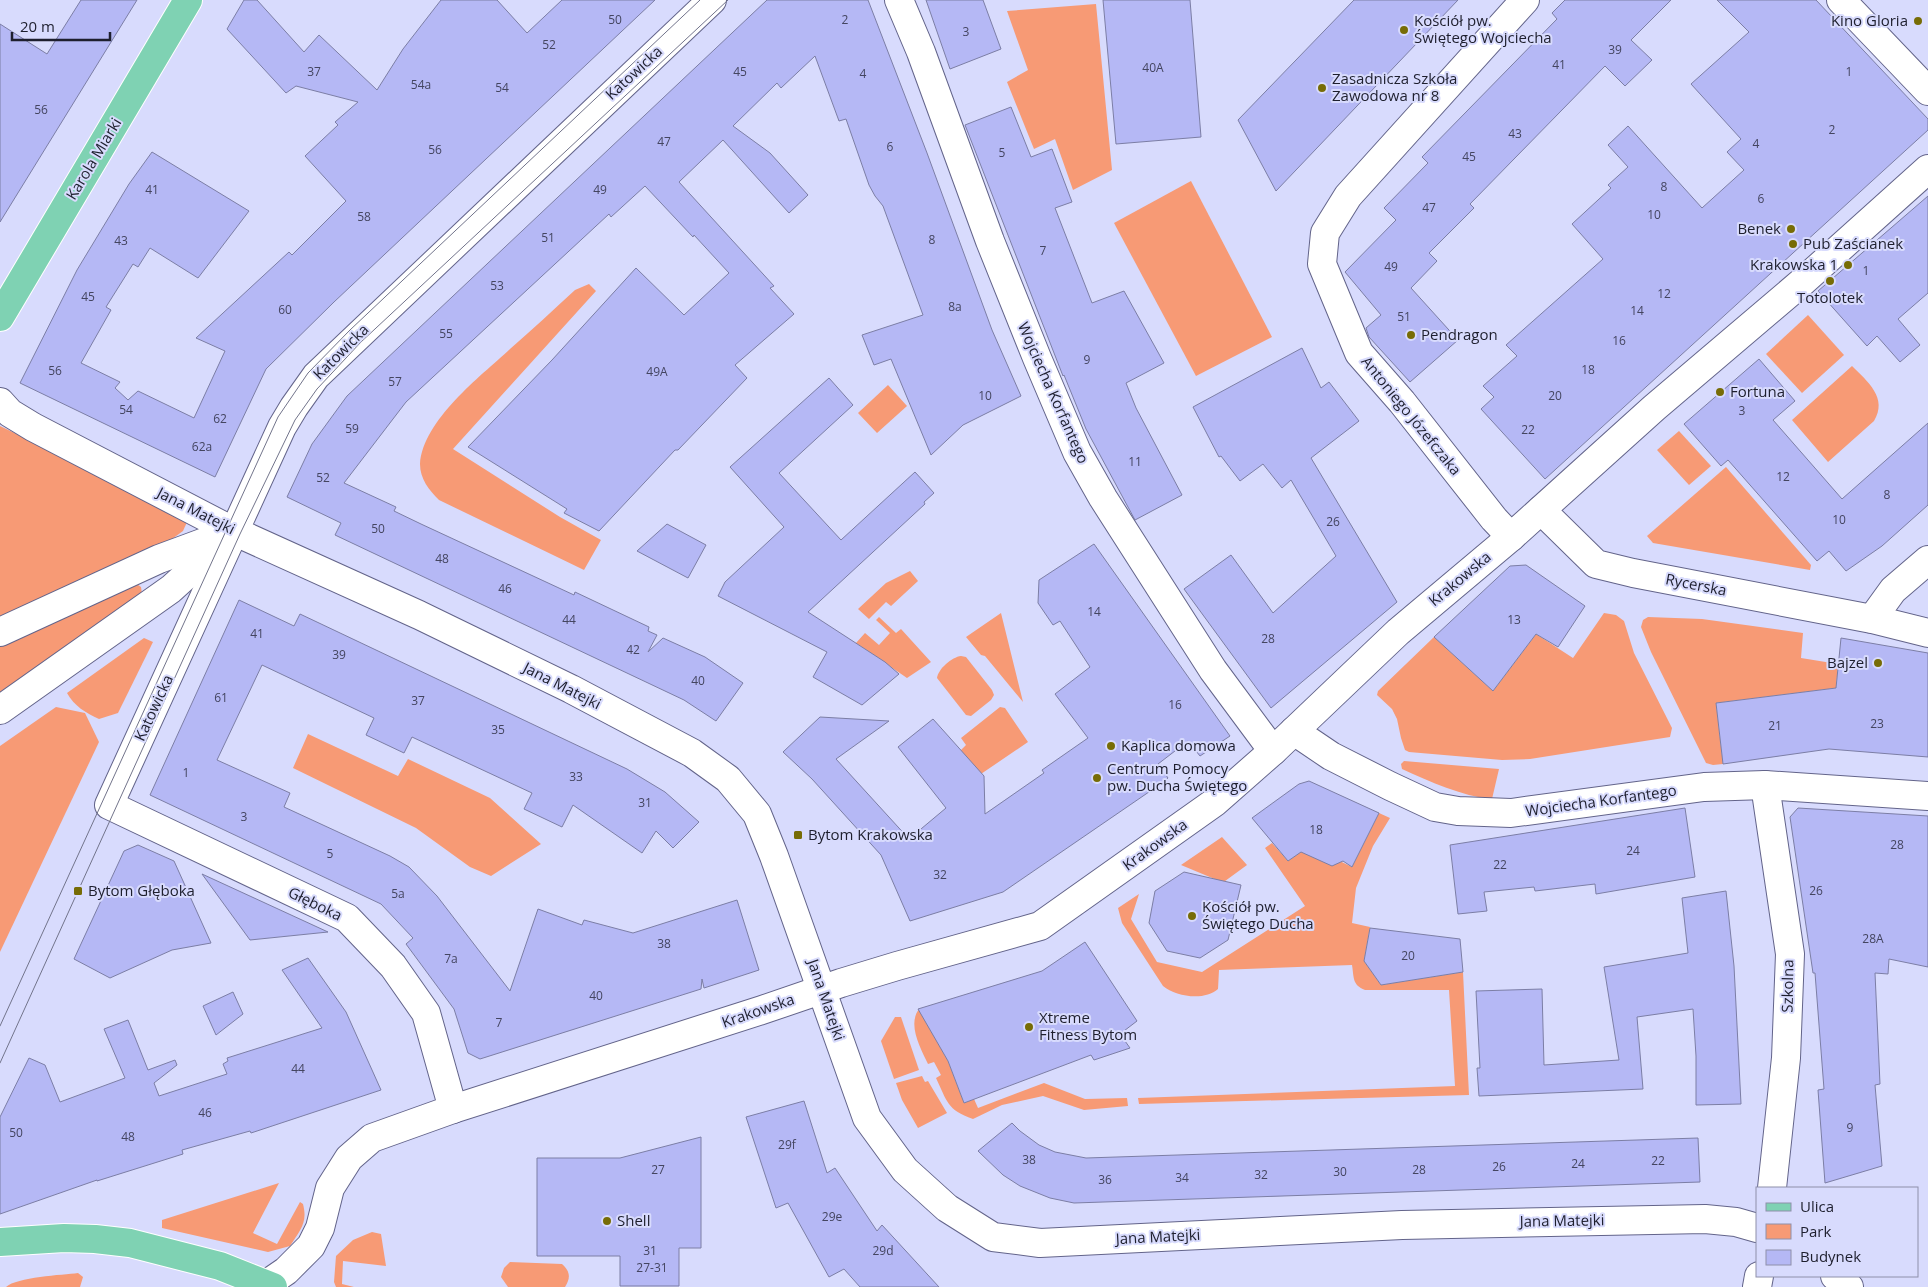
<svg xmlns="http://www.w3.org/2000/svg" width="1928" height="1287" font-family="'Open Sans',sans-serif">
	<rect width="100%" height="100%" fill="#d8dbfd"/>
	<g fill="#f79a75">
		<path d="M1096 4 1112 170 1073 190 1055 139 1034 149 1007 82 1028 70 1007 11Z"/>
		<path d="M1191 181 1272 337 1196 376 1114 223Z"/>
		<path d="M589 284 596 291 453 449 560 517 601 540 584 570 439 500C429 490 420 479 420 464 423 420 480 377 510 349 532 330 553 310 575 290Z"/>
		<path d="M1808 315 1844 355 1802 393 1766 354Z"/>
		<path d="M1852 366C1868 382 1888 398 1874 421L1828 462 1792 420Z"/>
		<path d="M888 385 907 406 877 433 858 413Z"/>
		<path d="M0 426 181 513 187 522 183 531 172 539 0 619Z"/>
		<path d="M1679 431 1711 466 1689 485 1657 450Z"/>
		<path d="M1726 467 1811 565 1810 570 1653 543 1647 536Z"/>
		<path d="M910 571 918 581 891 606 886 602 869 619 858 609 886 583Z"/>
		<path d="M134 582 141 587 142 594 0 694V645Z"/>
		<path d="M1001 613 1023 702 985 656 981 655 966 637Z"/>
		<path d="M1604 613 1616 615 1624 621 1634 653 1672 728 1670 737 1530 759 1502 760 1409 752 1405 750 1401 738 1397 719 1392 709 1377 695 1378 691 1434 637 1493 691 1536 634 1573 658Z"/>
		<path d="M879 617 896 633 901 629 931 662 907 678 856 643 865 633 879 645 890 633 876 620Z"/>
		<path d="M1648 617 1702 619 1803 633 1801 658 1838 664 1836 688 1716 703 1723 764 1713 765 1706 763 1651 652 1641 627 1643 620Z"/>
		<path d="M144 638 153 642 118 713 99 719C86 713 74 706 67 693Z"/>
		<path d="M961 656 966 657 992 690 994 695 991 700 971 716 966 715 937 678C938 669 952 657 961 656Z"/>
		<path d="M56 707 85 713 99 742 0 952V746Z"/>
		<path d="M1000 707 1005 708 1028 742 978 776 959 752 966 745 961 738Z"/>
		<path d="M308 734 398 776 408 759 490 798 541 844 491 876 470 867 416 828 293 768Z"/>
		<path d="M1404 761 1499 769 1492 799C1461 796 1431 782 1402 769L1401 764Z"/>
		<path d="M1379 813 1390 818 1373 846 1356 888 1352 923 1370 927 1364 961 1381 985 1463 972 1469 1095 1139 1104 1138 1098 1455 1086 1449 990H1365C1352 985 1354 977 1352 965L1219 970 1218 989C1205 1001 1176 997 1163 986L1122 923 1118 908 1139 894 1131 919 1157 962 1202 972 1305 906 1265 848 1272 843 1288 861 1309 846 1352 867Z"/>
		<path d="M1222 837 1247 865 1221 884 1217 880 1181 865Z"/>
		<path d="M919 1009 948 1061 964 1103 974 1099 978 1108 1044 1083 1085 1099 1127 1098 1128 1106 1084 1110 1043 1096 1002 1105 973 1119C947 1110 947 1101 936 1078L941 1075 934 1062 928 1064C921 1049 907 1025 919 1009Z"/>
		<path d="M895 1017H901L919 1070 894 1079 881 1041Z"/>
		<path d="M922 1076 925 1082 928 1081 947 1113 918 1128 902 1100 896 1083Z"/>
		<path d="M279 1183 253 1233 277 1244 300 1202 303 1204C308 1223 300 1230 290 1246L268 1252 162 1228V1220Z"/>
		<path d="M372 1232 381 1234 386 1266 343 1261 342 1284 354 1287H336L334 1282 336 1256 353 1240Z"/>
		<path d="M510 1262 562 1264C570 1271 571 1278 565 1287H508L501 1277 504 1268Z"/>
		<path d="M78 1273 83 1277 80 1287H6C17 1277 62 1275 78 1273Z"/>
	</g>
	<g fill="#b5b8f5" stroke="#7c7ea5">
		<path d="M81 0H137L0 222V24L47 54Z"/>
		<path d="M244 0H257L304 52 319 35 377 90 403 49 441 0H497L527 33 562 0H655L334 302 266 369 215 477 20 383 77 270 129 184 152 152 249 211 198 278 150 248 138 267 133 264 106 307 111 310 81 363 120 382 115 388 128 400 138 391 194 418 225 351 196 338 289 252 292 255 346 201 305 156 338 125 335 122 358 102 296 86 286 93 227 29Z"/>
		<path d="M767 0H868L927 153 992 330 1021 396 963 425 931 455 891 359 874 365 862 335 923 315 883 206 875 196 869 185 846 119 839 121 815 56 781 88 777 83 733 126 770 153 808 195 789 213 723 140 679 182 774 286 770 288 794 314 735 365 747 378 678 450H675L599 531 564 513 567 509 468 447 552 360 636 268 684 315 729 273 694 235 693 237 645 186 611 217 609 214 406 402 344 483 396 507 394 511 421 524 574 595 575 592 649 627 648 631 657 635 648 652 663 638 705 657 743 683 716 721 684 700 335 535 341 523 287 497 312 444 347 396Z"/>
		<path d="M926 0H983L1001 49 950 69Z"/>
		<path d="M1103 0H1190L1201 137 1116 144Z"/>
		<path d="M1354 0H1458L1276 191 1238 120Z"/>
		<path d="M1565 0H1671L1631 40 1652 60 1625 86 1605 66 1470 204 1474 208 1429 253 1437 261 1411 288 1458 340 1410 382 1369 337 1366 328 1381 315 1345 272 1396 220 1384 208 1428 163 1422 157 1557 19 1552 13Z"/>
		<path d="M1717 0H1816L1928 119V130L1545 479 1481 409 1494 397 1483 386 1517 356 1506 345 1603 259 1572 224 1611 188 1608 185 1628 167 1608 145 1628 126 1702 208 1744 170 1727 152 1741 139 1691 84 1749 32Z"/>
		<path d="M1011 107 1031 157 1052 149 1072 202 1055 208 1092 303 1124 291 1164 363 1126 383 1136 408 1182 495 1135 520 1086 429 1064 375 1063 376 965 125Z"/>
		<path d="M1928 196V293L1898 319 1920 345 1900 362 1877 336 1867 346 1818 291Z"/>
		<path d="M1302 348 1321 388 1329 382 1359 421 1311 458 1397 602 1271 708 1184 589 1231 555 1273 613 1336 556 1291 480 1282 488 1263 464 1240 481 1221 456 1219 457 1193 407Z"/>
		<path d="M1759 359 1795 401 1773 420 1842 499 1928 423V505L1882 546 1846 571 1829 551 1817 561 1728 460 1721 466 1684 424Z"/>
		<path d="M829 378 853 405 779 473 841 540 915 472 934 493 924 502 925 504 808 612 885 662 899 674 862 705 813 677 827 652 718 596 725 582 784 527 730 467Z"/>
		<path d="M667 524 706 545 688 578 637 551Z"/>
		<path d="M1094 544 1230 736 1200 756 1188 741 1158 764 1168 778 1162 783 1003 892 910 921 881 855 812 779 783 752 820 717 889 721 836 759 909 839 946 808 898 747 933 719 984 776 985 814 1044 773 1042 770 1088 738 1055 694 1090 667 1060 621 1053 625 1038 603 1039 580Z"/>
		<path d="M1526 565 1585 606 1558 647 1536 634 1493 691 1434 637 1510 566Z"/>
		<path d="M239 600 294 626 300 614 627 769 665 792 699 822 673 848 656 831 642 853 573 805 562 827 524 809 532 793 412 737 404 753 366 735 374 718 262 665 217 760 290 793 284 807 390 856 409 867 437 896 510 991 538 909 582 925 584 920 633 933 737 900 759 970 704 988 702 979 701 989 480 1059 468 1053 454 1009 406 944 413 938 381 904 150 795Z"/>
		<path d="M1841 638 1928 653V757L1829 749 1723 764 1716 703 1836 688Z"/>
		<path d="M1309 781 1379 813 1352 867 1343 861 1332 866 1301 852 1288 861 1252 818 1299 784Z"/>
		<path d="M1685 808 1695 877 1596 894 1595 884 1535 891 1534 887 1484 892 1487 911 1458 914 1450 845Z"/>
		<path d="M1798 808 1928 816V967L1889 959 1888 974 1875 973 1880 1084 1875 1085 1882 1166 1825 1183 1818 1090 1824 1089 1815 973H1813L1790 817Z"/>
		<path d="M138 845 174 861 211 943 172 950 110 978 74 959 124 851Z"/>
		<path d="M1184 872 1241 885 1228 940 1200 958 1167 951 1149 923 1155 891Z"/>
		<path d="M202 874 328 932 250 940Z"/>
		<path d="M1726 891 1734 966 1741 1104 1696 1105V1056L1693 1009 1637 1017 1643 1089 1479 1096 1477 1068H1480L1476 991 1542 989 1544 1065 1619 1060 1604 967 1688 953 1682 898Z"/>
		<path d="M1370 928 1460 939 1463 972 1381 985 1364 961Z"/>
		<path d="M1085 942 1137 1021 1120 1034 1130 1048 1094 1060 1091 1055 964 1103 948 1061 918 1009 1042 971Z"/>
		<path d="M308 958 346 1012 381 1090 251 1133 250 1131 182 1150 183 1154 97 1181V1180L0 1214V1117L29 1058 45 1065 60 1102 125 1078 104 1029 128 1020 148 1070 175 1060 177 1065 154 1083 159 1096 227 1074 223 1064 228 1061 227 1058 322 1028 282 970Z"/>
		<path d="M233 992 243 1014 216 1035 203 1006Z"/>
		<path d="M804 1101 827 1173 835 1168 877 1231 882 1225 939 1287H860L844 1269 829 1277 788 1203 776 1208 746 1117Z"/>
		<path d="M1012 1123 1020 1131 1039 1145 1055 1152 1086 1158 1698 1138 1700 1182 1074 1203 1050 1198 1020 1186 1003 1175 978 1151Z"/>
		<path d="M701 1137V1248H679V1286H620V1256H537V1158H620Z"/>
	</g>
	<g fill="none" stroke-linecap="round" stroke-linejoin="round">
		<defs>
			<g id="minor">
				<path d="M899 0 921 52 990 241 1037 358 1077 452 1103 498 1213 670 1273 751"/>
				<path d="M1841 0 1928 91"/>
				<path d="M0 402 10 413 33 427 229 529 419 615 571 689 692 753 728 779 757 814 774 856 867 1118 905 1170 947 1208 993 1237 1040 1243 1402 1225 1705 1219 1736 1222 1757 1228"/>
				<path d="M1541 510 1596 564 1633 573 1872 619 1928 633"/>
				<path d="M1511 537 1494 519 1402 402 1359 353 1322 264 1325 233 1348 196 1525 0"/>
				<path d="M1872 619 1893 590 1928 560"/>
				<path d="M0 632 159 559 221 536"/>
				<path d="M0 710 171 589 226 539"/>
				<path d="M1294 731 1331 756 1390 786 1435 807 1458 811 1511 813 1704 787 1765 785 1928 796"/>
				<path d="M1765 785 1790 954 1786 1058 1772 1188"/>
				<path d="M453 1109 426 1013 393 966 347 918 109 805 282 427 294 407 316 376 712 0"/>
				<path d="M1835 1276 1849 1287"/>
				<path d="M267 1284 286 1271 311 1246 320 1228 330 1188 349 1158 372 1138 453 1109 762 1010 841 983 897 966 1040 926 1215 802 1273 751 1398 632 1511 537 1654 408 1801 283 1928 169"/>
				<path d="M1757 1287 1759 1276"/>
			</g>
			<g id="major">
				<path d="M0 317 188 0"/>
				<path d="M0 1242 64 1238 95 1239 130 1243 220 1266 273 1287"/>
			</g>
		</defs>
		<use href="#minor" stroke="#63648a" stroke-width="30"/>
		<use href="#major" stroke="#fff" stroke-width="30"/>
		<use href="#minor" stroke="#fff" stroke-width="28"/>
		<use href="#major" stroke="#7fd2b3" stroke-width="28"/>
		<g stroke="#72748b" stroke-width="1">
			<path d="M0 1026 278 417 308 373 350 330 700 0"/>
			<path d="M0 1063 240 534 295 420 317 389 361 342 728 0"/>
		</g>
	</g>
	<g fill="#776c06" stroke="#d8dbfd" stroke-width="2">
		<circle cx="1918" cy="21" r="5"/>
		<circle cx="1404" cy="30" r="5"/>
		<circle cx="1322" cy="88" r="5"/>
		<circle cx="1791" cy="229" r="5"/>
		<circle cx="1793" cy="244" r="5"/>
		<circle cx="1848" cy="265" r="5"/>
		<circle cx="1830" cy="281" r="5"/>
		<circle cx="1411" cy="335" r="5"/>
		<circle cx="1720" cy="392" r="5"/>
		<circle cx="1878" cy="663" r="5"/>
		<circle cx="1111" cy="746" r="5"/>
		<circle cx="1097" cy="778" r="5"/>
		<rect x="793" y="830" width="10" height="10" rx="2.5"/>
		<rect x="73" y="886" width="10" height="10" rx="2.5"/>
		<circle cx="1192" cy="916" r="5"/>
		<circle cx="1029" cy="1027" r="5"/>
		<circle cx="607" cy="1221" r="5"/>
	</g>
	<g text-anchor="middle" stroke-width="4" stroke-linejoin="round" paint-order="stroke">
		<g font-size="12" fill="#444560">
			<text x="615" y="24">50</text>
			<text x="845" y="24">2</text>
			<text x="966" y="36">3</text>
			<text x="549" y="49">52</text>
			<text x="1615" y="54">39</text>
			<text x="1559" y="69">41</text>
			<text x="1153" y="72">40A</text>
			<text x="314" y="76">37</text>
			<text x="740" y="76">45</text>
			<text x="1849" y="76">1</text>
			<text x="863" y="78">4</text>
			<text x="421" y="89">54a</text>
			<text x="502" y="92">54</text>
			<text x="41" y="114">56</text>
			<text x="1832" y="134">2</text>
			<text x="1515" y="138">43</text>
			<text x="664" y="146">47</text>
			<text x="1756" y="148">4</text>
			<text x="890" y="151">6</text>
			<text x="435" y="154">56</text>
			<text x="1002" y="157">5</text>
			<text x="1469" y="161">45</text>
			<text x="1664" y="191">8</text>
			<text x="152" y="194">41</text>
			<text x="600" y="194">49</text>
			<text x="1761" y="203">6</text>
			<text x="1429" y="212">47</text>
			<text x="1654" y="219">10</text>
			<text x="364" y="221">58</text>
			<text x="548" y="242">51</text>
			<text x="932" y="244">8</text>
			<text x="121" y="245">43</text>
			<text x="1043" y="255">7</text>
			<text x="1391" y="271">49</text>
			<text x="1866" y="275">1</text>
			<text x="497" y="290">53</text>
			<text x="1664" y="298">12</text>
			<text x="88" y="301">45</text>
			<text x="955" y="311">8a</text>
			<text x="285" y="314">60</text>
			<text x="1637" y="315">14</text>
			<text x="1404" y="321">51</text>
			<text x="446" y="338">55</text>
			<text x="1619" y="345">16</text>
			<text x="1087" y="364">9</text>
			<text x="1588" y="374">18</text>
			<text x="55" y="375">56</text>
			<text x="657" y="376">49A</text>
			<text x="395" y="386">57</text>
			<text x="985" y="400">10</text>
			<text x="1555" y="400">20</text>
			<text x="126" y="414">54</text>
			<text x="1742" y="415">3</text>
			<text x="220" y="423">62</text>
			<text x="352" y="433">59</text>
			<text x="1528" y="434">22</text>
			<text x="202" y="451">62a</text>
			<text x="1135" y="466">11</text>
			<text x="1783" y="481">12</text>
			<text x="323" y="482">52</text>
			<text x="1887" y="499">8</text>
			<text x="1839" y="524">10</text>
			<text x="1333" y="526">26</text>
			<text x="378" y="533">50</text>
			<text x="442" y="563">48</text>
			<text x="505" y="593">46</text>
			<text x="1094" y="616">14</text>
			<text x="569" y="624">44</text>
			<text x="1514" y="624">13</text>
			<text x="257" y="638">41</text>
			<text x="1268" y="643">28</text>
			<text x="633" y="654">42</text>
			<text x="339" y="659">39</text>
			<text x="698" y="685">40</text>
			<text x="221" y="702">61</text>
			<text x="418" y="705">37</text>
			<text x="1175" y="709">16</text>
			<text x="1877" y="728">23</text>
			<text x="1775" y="730">21</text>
			<text x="498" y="734">35</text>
			<text x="186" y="777">1</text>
			<text x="576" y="781">33</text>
			<text x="645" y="807">31</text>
			<text x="244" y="821">3</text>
			<text x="1316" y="834">18</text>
			<text x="1897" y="849">28</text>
			<text x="1633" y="855">24</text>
			<text x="330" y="858">5</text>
			<text x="1500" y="869">22</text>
			<text x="940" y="879">32</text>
			<text x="1816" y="895">26</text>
			<text x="398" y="898">5a</text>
			<text x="1873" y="943">28A</text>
			<text x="664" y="948">38</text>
			<text x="1408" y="960">20</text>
			<text x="451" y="963">7a</text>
			<text x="596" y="1000">40</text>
			<text x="499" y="1027">7</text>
			<text x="298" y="1073">44</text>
			<text x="205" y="1117">46</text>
			<text x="1850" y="1132">9</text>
			<text x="16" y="1137">50</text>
			<text x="128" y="1141">48</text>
			<text x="787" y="1149">29f</text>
			<text x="1029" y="1164">38</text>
			<text x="1658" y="1165">22</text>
			<text x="1578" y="1168">24</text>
			<text x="1499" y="1171">26</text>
			<text x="658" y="1174">27</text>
			<text x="1419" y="1174">28</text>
			<text x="1340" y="1176">30</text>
			<text x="1261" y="1179">32</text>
			<text x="1182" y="1182">34</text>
			<text x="1105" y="1184">36</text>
			<text x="832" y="1221">29e</text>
			<text x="650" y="1255">31</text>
			<text x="883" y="1255">29d</text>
			<text x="652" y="1272">27-31</text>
		</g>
		<g font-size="15" fill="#1e1f2e" stroke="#d8dbfd" text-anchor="start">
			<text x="1414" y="26">Kościół pw.<tspan x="1414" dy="17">Świętego Wojciecha</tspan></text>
			<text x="1908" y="26" text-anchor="end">Kino Gloria</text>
			<text x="1332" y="84">Zasadnicza Szkoła<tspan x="1332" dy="17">Zawodowa nr 8</tspan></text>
			<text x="1781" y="234" text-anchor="end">Benek</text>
			<text x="1803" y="249">Pub Zaścianek</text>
			<text x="1838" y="270" text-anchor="end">Krakowska 1</text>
			<text x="1830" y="303" text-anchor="middle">Totolotek</text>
			<text x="1421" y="340">Pendragon</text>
			<text x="1730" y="397">Fortuna</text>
			<text x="1868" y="668" text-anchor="end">Bajzel</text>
			<text x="1121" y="751">Kaplica domowa</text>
			<text x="1107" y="774">Centrum Pomocy<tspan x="1107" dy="17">pw. Ducha Świętego</tspan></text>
			<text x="808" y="840">Bytom Krakowska</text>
			<text x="88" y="896">Bytom Głęboka</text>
			<text x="1202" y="912">Kościół pw.<tspan x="1202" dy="17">Świętego Ducha</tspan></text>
			<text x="1039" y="1023">Xtreme<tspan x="1039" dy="17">Fitness Bytom</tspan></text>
			<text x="617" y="1226">Shell</text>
		</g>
		<g font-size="15" fill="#1e1f2e" stroke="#d8dbfd">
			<text transform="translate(634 73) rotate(-43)" y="5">Katowicka</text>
			<text transform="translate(94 159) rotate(-59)" y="5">Karola Miarki</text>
			<text transform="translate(341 352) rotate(-45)" y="5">Katowicka</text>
			<text transform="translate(1053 393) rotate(66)" y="5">Wojciecha Korfantego</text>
			<text transform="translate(1411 416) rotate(51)" y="5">Antoniego Józefczaka</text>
			<text transform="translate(196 511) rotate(27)" y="5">Jana Matejki</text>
			<text transform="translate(1460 579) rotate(-40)" y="5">Krakowska</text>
			<text transform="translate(1696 585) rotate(11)" y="5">Rycerska</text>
			<text transform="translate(562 686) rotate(27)" y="5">Jana Matejki</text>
			<text transform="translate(154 708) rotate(-65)" y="5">Katowicka</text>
			<text transform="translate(1601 801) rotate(-8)" y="5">Wojciecha Korfantego</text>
			<text transform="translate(1155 845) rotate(-36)" y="5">Krakowska</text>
			<text transform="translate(315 904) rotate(26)" y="5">Głęboka</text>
			<text transform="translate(1788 986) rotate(-89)" y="5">Szkolna</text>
			<text transform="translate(826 1000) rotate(71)" y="5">Jana Matejki</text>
			<text transform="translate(758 1011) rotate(-19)" y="5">Krakowska</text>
			<text transform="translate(1562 1221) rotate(-1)" y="5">Jana Matejki</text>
			<text transform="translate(1158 1237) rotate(-3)" y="5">Jana Matejki</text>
		</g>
	</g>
	<rect x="1756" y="1187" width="162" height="90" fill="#d8dbfd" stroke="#8e90aa"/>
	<rect x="1766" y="1203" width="25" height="8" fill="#7fd2b3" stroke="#8e90aa"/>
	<text x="1800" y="1212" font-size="15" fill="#1e1f2e">Ulica</text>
	<rect x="1766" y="1224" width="25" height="15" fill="#f79a75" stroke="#8e90aa"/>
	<text x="1800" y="1237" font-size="15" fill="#1e1f2e">Park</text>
	<rect x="1766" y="1250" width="25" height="15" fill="#b5b8f5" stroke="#8e90aa"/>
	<text x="1800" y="1262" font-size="15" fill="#1e1f2e">Budynek</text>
	<path d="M12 32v8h98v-8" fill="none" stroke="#1e1f2e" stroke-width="2.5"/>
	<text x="20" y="32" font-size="15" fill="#1e1f2e" stroke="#d8dbfd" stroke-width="4" paint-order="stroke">20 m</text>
</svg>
